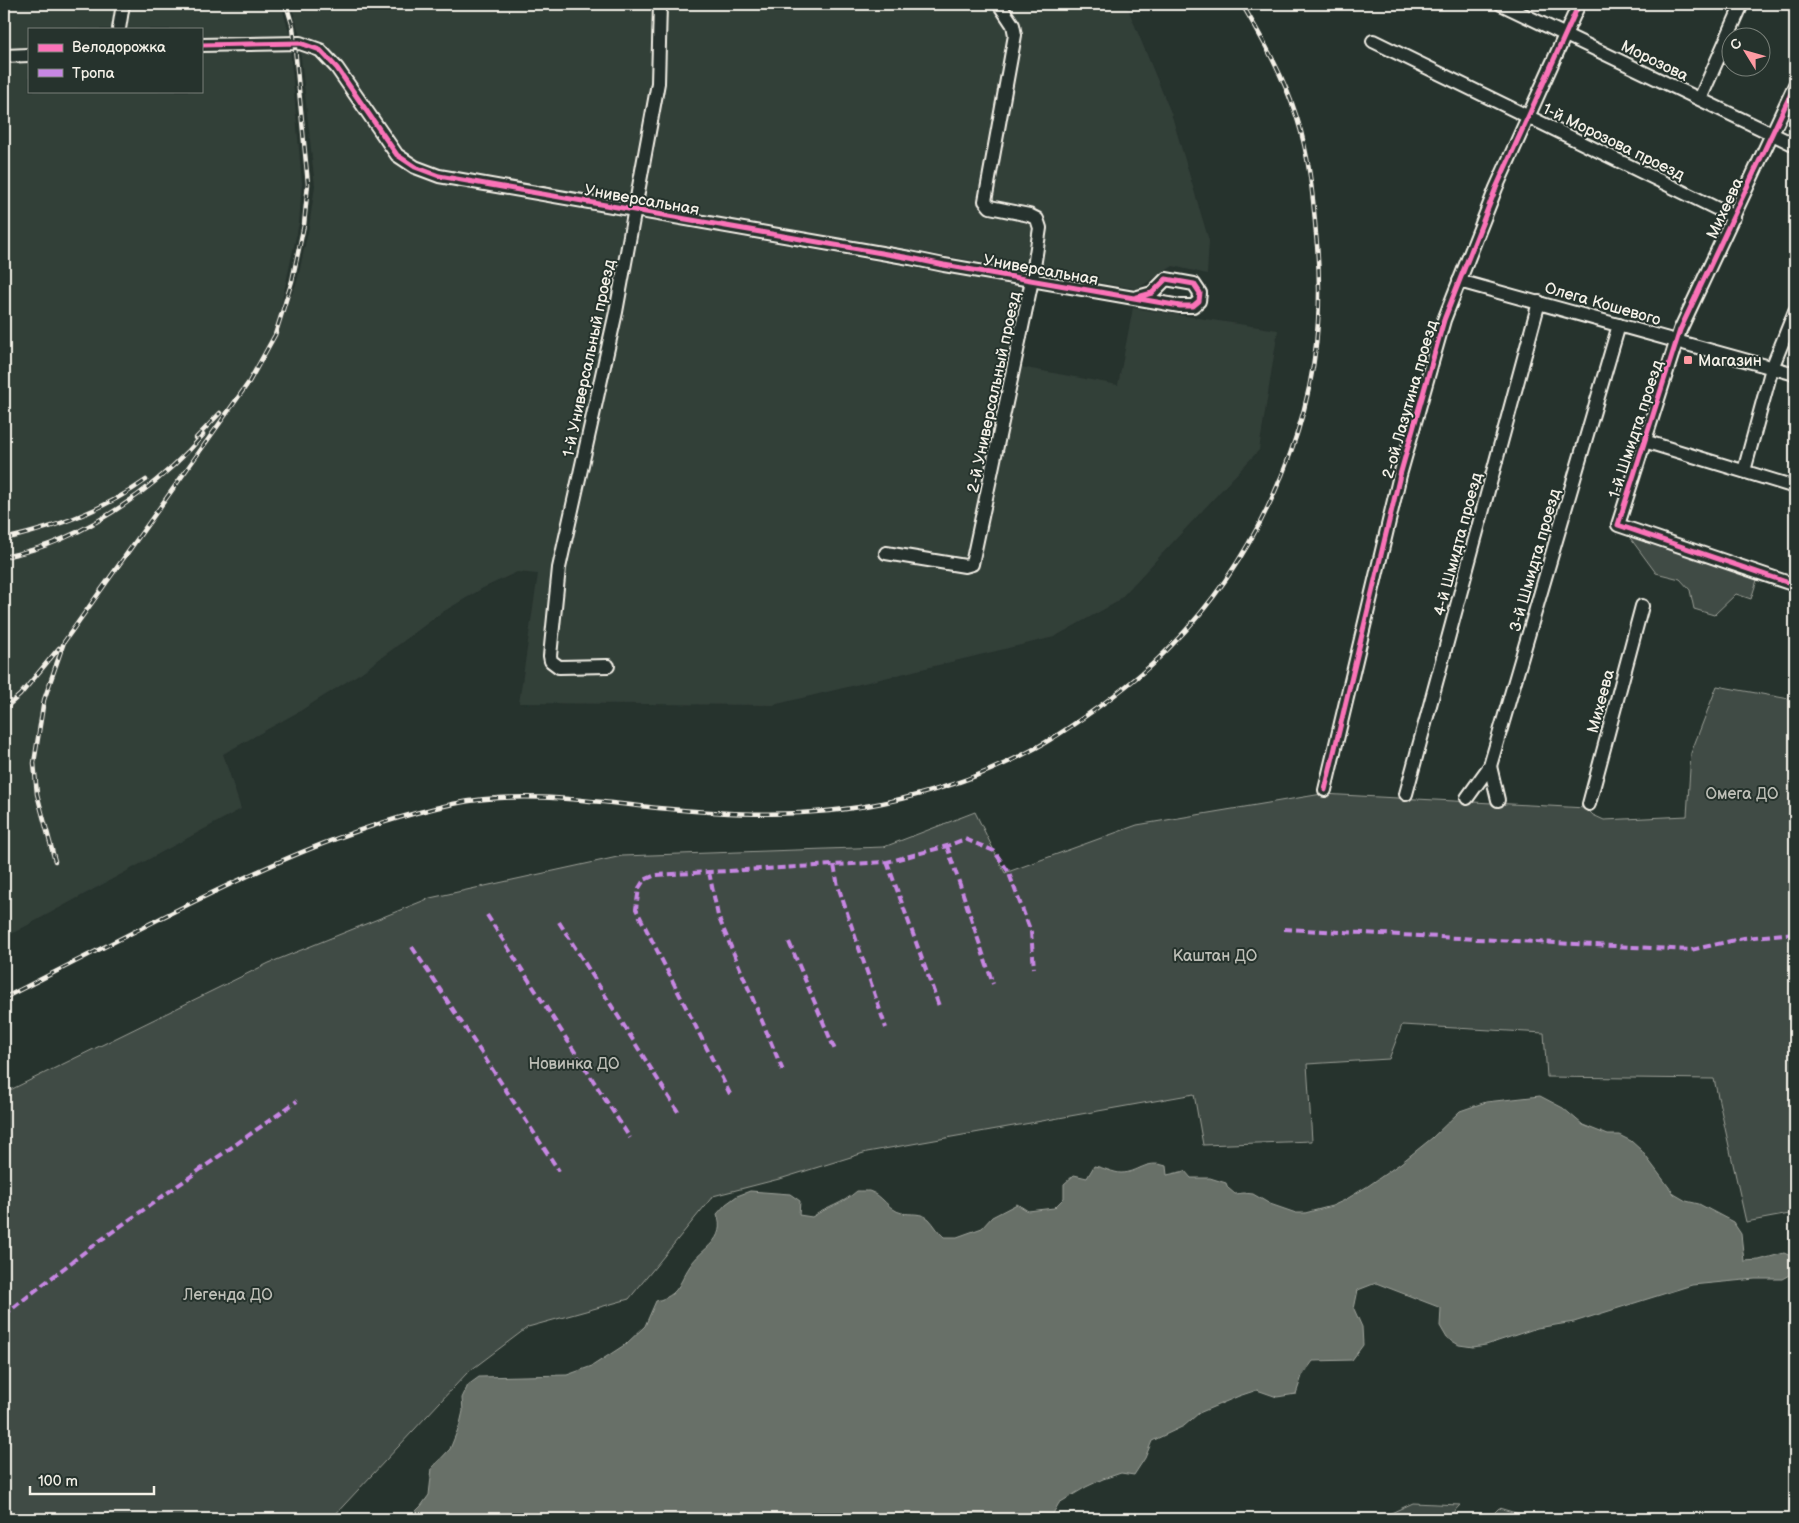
<svg xmlns="http://www.w3.org/2000/svg" width="1799" height="1523" font-family="'Balsamiq Sans',sans-serif">
	<rect width="100%" height="100%" fill="#26332d"/>
	<filter id="ink" filterUnits="userSpaceOnUse"><feTurbulence type="fractalNoise" baseFrequency=".02" numOctaves="2"/><feDisplacementMap in="SourceGraphic" scale="10" xChannelSelector="R" yChannelSelector="G"/><feConvolveMatrix kernelMatrix="1 2 1 2 8 2 1 2 1" color-interpolation-filters="sRGB"/></filter>
	<g filter="url(#ink)">
		<g fill="#333f39">
			<path d="M4 4H281L290 36 201 38V29H29V48L4 50Z"/>
			<path d="M291 4H1123L1128 9 1171 113 1209 241 1207 274 1173 266 1137 289 441 169 417 160 396 143 341 62 323 44 300 36Z"/>
			<path d="M290 48 302 183 299 223 275 333 297 282 309 227 315 186 300 48 316 56 331 71 386 153 410 171 425 178 438 183 1021 287 1005 364 1118 385 1133 308 1278 330 1259 450 1117 602 1054 637 773 705 519 703 538 574 517 572 483 588 441 613 362 672 300 711 223 754 241 809 4 938V61L29 60V91H201V51Z"/>
		</g>
		<g fill="#414b45" stroke="#9a9e96">
			<path d="M1625 531 1758 577 1751 599 1736 594 1714 615 1694 609 1690 590 1680 579 1656 573Z"/>
			<path d="M1717 686 1795 700V1213L1746 1222 1714 1079 1547 1077 1544 1033 1402 1025 1389 1059 1307 1064 1312 1141 1203 1145 1194 1094 867 1152 783 1178 713 1196 629 1299 528 1327 467 1373 331 1519H4V1093L269 963 430 898 622 856 884 847 975 812 1005 873 1137 825 1322 794 1586 808 1593 815 1604 820 1687 816 1691 753Z"/>
			<path d="M1413 1503 1460 1505 1447 1519H1378Z"/>
			<path d="M1499 1508 1536 1519H1488Z"/>
		</g>
		<path fill="#676f68" stroke="#9fa39b" d="M1540 1096 1563 1108 1583 1125 1608 1135H1619L1631 1141 1641 1150 1674 1194 1686 1201 1699 1204 1733 1222 1741 1234 1744 1261 1759 1260 1784 1253 1795 1258V1272L1782 1279H1755L1692 1285 1574 1322 1537 1328 1486 1345 1473 1347 1459 1345 1447 1338 1440 1326 1441 1308 1376 1283 1358 1290 1354 1309 1362 1327 1363 1345 1352 1360 1313 1361 1302 1376 1296 1394 1277 1397 1257 1390 1239 1396 1199 1413 1184 1426 1152 1441 1145 1458 1134 1475 1121 1473 1103 1479 1086 1487 1059 1503 1050 1519H408L421 1506 429 1495 432 1468 450 1449 460 1424 463 1411 462 1398 468 1385 479 1377 567 1375 592 1366 626 1344 645 1326 656 1301C680 1295 678 1284 690 1266 702 1247 727 1241 717 1214L726 1204 737 1196 750 1191 790 1194 800 1201 799 1215 812 1217C829 1206 841 1205 857 1191 861 1191 866 1191 869 1191 883 1195 888 1210 902 1213 911 1215 921 1212 929 1219 934 1224 938 1232 944 1237H957L982 1228 992 1217 1017 1204 1028 1211 1054 1208 1064 1198V1184L1074 1175 1087 1178 1094 1166C1102 1167 1114 1173 1121 1173 1139 1173 1145 1159 1166 1166L1167 1175 1185 1171 1191 1178H1210L1226 1183 1228 1188 1235 1194 1244 1193 1253 1194 1270 1204 1296 1213H1305L1332 1206 1345 1200 1368 1186 1401 1163 1432 1138 1460 1111 1486 1102Z"/>
		<g fill="none" stroke-linecap="round" stroke-linejoin="round">
			<defs>
				<g id="minor">
					<path d="M1501 4 1795 145"/>
					<path d="M119 29 123 4"/>
					<path d="M1373 41 1734 217"/>
					<path d="M201 45 300 43 320 50 337 68 397 155 415 167 439 176 910 258 944 265 1180 306H1193L1199 301 1200 293 1194 284 1166 279 1152 293 1134 298"/>
					<path d="M4 56 29 55"/>
					<path d="M1795 85 1680 330 1618 525 1795 585"/>
					<path d="M1700 99 1742 4"/>
					<path d="M1459 281 1795 374"/>
					<path d="M1644 441 1795 487"/>
					<path d="M1744 471 1772 368 1795 311"/>
					<path d="M886 553 965 566 972 564 1032 280 1040 228 1037 219 1029 215 990 207 985 201 1015 35 1013 25 999 4"/>
					<path d="M608 666 559 667 551 661 550 656 559 568 616 312 658 83 660 4"/>
					<path d="M1490 766 1498 800"/>
					<path d="M1325 790 1400 475 1444 320 1496 188 1579 4"/>
					<path d="M1406 794 1539 302"/>
					<path d="M1467 798 1490 766 1619 325"/>
					<path d="M1589 804 1642 606"/>
				</g>
			</defs>
			<use href="#minor" stroke="#f4f1e8" stroke-width="16"/>
			<use href="#minor" stroke="#26332d" stroke-width="12"/>
			<defs>
				<g id="rail">
					<path d="M196 438 220 413"/>
					<path d="M4 539C54 528 104 510 146 480"/>
					<path d="M4 557C23 553 44 547 62 539 113 517 167 477 203 435"/>
					<path d="M4 709 20 695 59 648"/>
					<path d="M55 861 37 794 34 763 44 700 64 642 249 382 275 335 292 281 304 225 308 184 293 27 286 4"/>
					<path d="M4 998C56 971 109 945 161 918 257 870 347 827 453 804 520 790 590 801 658 808 732 815 809 818 882 803 932 793 985 775 1030 751 1056 738 1080 720 1104 703 1127 686 1151 667 1171 646 1253 563 1311 439 1318 322 1320 293 1319 263 1316 234 1313 194 1309 156 1297 118 1284 77 1263 40 1242 4"/>
				</g>
			</defs>
			<use href="#rail" stroke="#f4f1e8" stroke-width="4.5"/>
			<use href="#rail" stroke="#26332d" stroke-width="2.5" stroke-dasharray="8" stroke-linecap="butt"/>
			<g stroke="#c787e3" stroke-width="4" stroke-dasharray="8 4" stroke-linecap="butt">
				<path d="M947 846 993 984"/>
				<path d="M887 862 939 1006"/>
				<path d="M834 865 838 886 886 1028"/>
				<path d="M709 872 718 916 783 1071"/>
				<path d="M487 915 630 1138"/>
				<path d="M559 922 680 1115"/>
				<path d="M1284 929 1691 950 1744 938 1795 933"/>
				<path d="M789 942 835 1050"/>
				<path d="M412 947 559 1171"/>
				<path d="M730 1094 636 909 639 888 644 880 656 875 887 862 947 846 965 839 994 851 1008 871 1031 932 1034 968"/>
				<path d="M4 1315 91 1247 297 1101"/>
			</g>
			<defs>
				<g id="cycleway">
					<path d="M201 45 300 43 320 50 337 68 397 155 415 167 439 176 910 258 944 265 1180 306H1193L1199 301 1200 293 1194 284 1166 279 1152 293 1134 298"/>
					<path d="M1795 85 1680 330 1618 525 1795 585"/>
					<path d="M1325 790 1400 475 1444 320 1496 188 1579 4"/>
				</g>
			</defs>
			<use href="#cycleway" stroke="#26332d" stroke-width="8"/>
			<use href="#cycleway" stroke="#fb73b8" stroke-width="5"/>
		</g>
	</g>
	<rect fill="#ff9aa2" stroke="#26332d" stroke-width="2" x="1683" y="355" width="10" height="10" rx="2.5"/>
	<g text-anchor="middle" stroke-width="4" stroke-linejoin="round" paint-order="stroke">
		<g font-size="16" fill="#f4f1e8" stroke="#26332d">
			<text transform="translate(1655 60) rotate(26)" y="6">Морозова</text>
			<text transform="translate(1614 141) rotate(26)" y="6">1-й Морозова проезд</text>
			<text transform="translate(642 199) rotate(10)" y="6">Универсальная</text>
			<text transform="translate(1724 208) rotate(-65)" y="6">Михеева</text>
			<text transform="translate(1041 269) rotate(10)" y="6">Универсальная</text>
			<text transform="translate(1603 303) rotate(16)" y="6">Олега Кошевого</text>
			<text transform="translate(588 358) rotate(-78)" y="6">1-й Универсальный проезд</text>
			<text transform="translate(993 392) rotate(-78)" y="6">2-й Универсальный проезд</text>
			<text transform="translate(1409 399) rotate(-74)" y="6">2-ой Лазутина проезд</text>
			<text transform="translate(1635 429) rotate(-72)" y="6">1-й Шмидта проезд</text>
			<text transform="translate(1457 544) rotate(-75)" y="6">4-й Шмидта проезд</text>
			<text transform="translate(1534 560) rotate(-74)" y="6">3-й Шмидта проезд</text>
			<text transform="translate(1600 701) rotate(-75)" y="6">Михеева</text>
		</g>
		<g font-size="16" fill="#f4f1e8" stroke="#26332d" text-anchor="start">
			<text x="1698" y="366">Магазин</text>
		</g>
		<g font-size="16" fill="#bebfb7" stroke="#26332d">
			<text x="1742" y="799">Омега ДО</text>
			<text x="1215" y="961">Каштан ДО</text>
			<text x="574" y="1069">Новинка ДО</text>
			<text x="228" y="1300">Легенда ДО</text>
		</g>
	</g>
	<rect width="1799" height="1523" fill="none" stroke="#26332d" stroke-width="20"/>
	<rect x="10" y="10" width="1779" height="1503" fill="none" stroke="#f4f1e8" stroke-width="2" filter="url(#ink)"/>
	<rect x="28" y="28" width="175" height="65" fill="#26332d" stroke="#787f78"/>
	<rect x="38" y="44" width="25" height="8" fill="#fb73b8" stroke="#787f78"/>
	<text x="72" y="52" font-size="15" fill="#f4f1e8">Велодорожка</text>
	<rect x="38" y="69" width="25" height="8" fill="#c787e3" stroke="#787f78"/>
	<text x="72" y="78" font-size="15" fill="#f4f1e8">Тропа</text>
	<g transform="translate(1746 52) rotate(307)"><circle r="24" fill="#26332d" stroke="#787f78"/>
	<path d="M0-4L9 19L0 12L-9 19Z" fill="#ff9aa2"/>
	<text y="-8" font-size="14" font-weight="bold" text-anchor="middle" fill="#f4f1e8">С</text>
	</g>
	<path d="M30 1486v8h124v-8" fill="none" stroke="#f4f1e8" stroke-width="2.5"/>
	<text x="38" y="1486" font-size="15" fill="#f4f1e8" stroke="#26332d" stroke-width="4" paint-order="stroke">100 m</text>
</svg>
